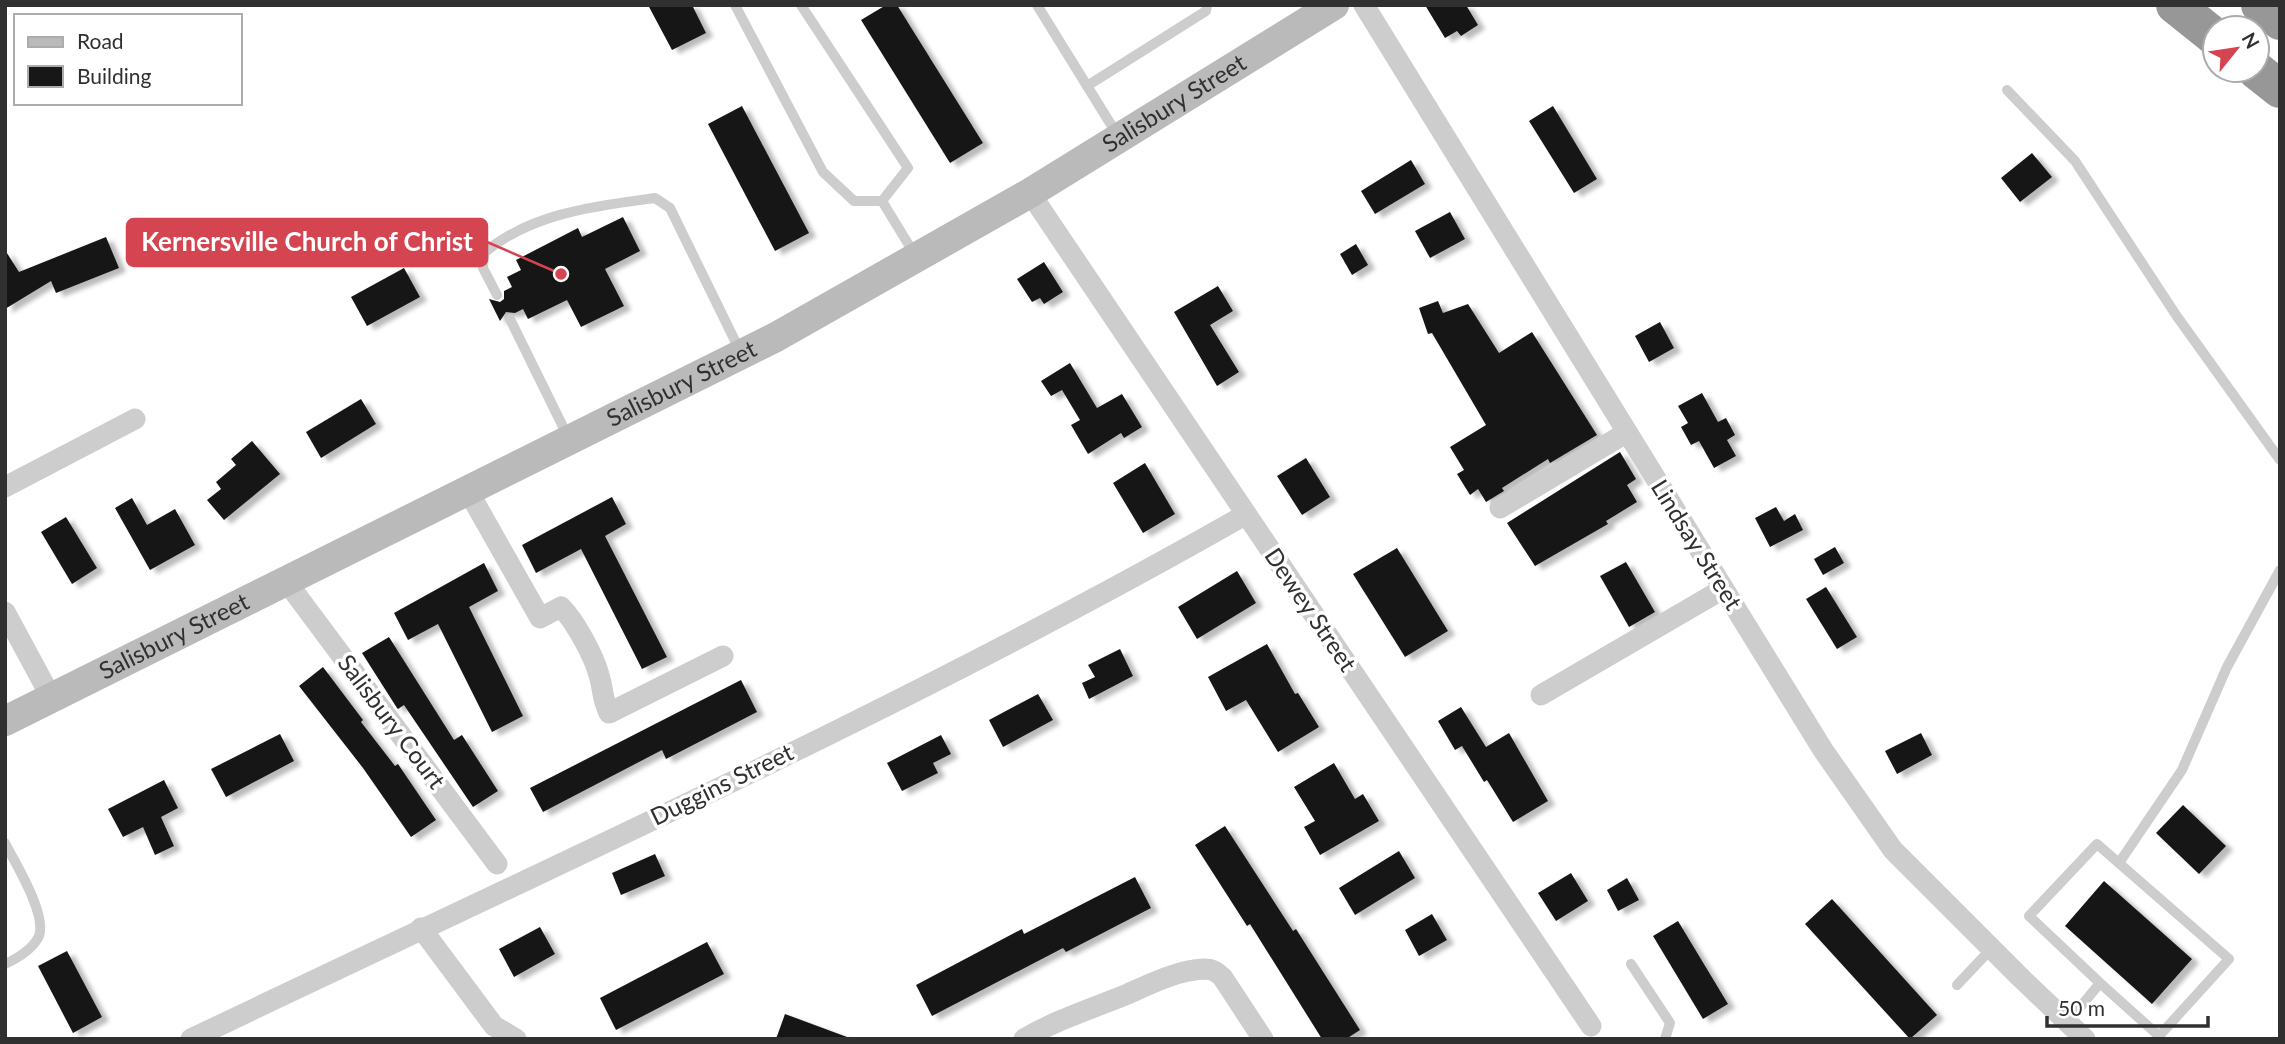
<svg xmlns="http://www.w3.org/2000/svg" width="2285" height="1044" font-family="Lato,sans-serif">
	<defs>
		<filter id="shadow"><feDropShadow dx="7" dy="4" stdDeviation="2" flood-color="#0004"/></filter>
	</defs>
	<rect width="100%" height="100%" fill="#fff"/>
	<g fill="#171717" filter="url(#shadow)">
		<path d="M648 5H692L706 33 672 50Z"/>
		<path d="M886 5H897L983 143 950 163 861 20Z"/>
		<path d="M1425 5H1466L1478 25 1461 36 1457 31 1445 38Z"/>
		<path d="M742 106 809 233 775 251 708 124Z"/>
		<path d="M1553 106 1597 179 1574 193 1529 121Z"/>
		<path d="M2032 153 2052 177 2020 202 2001 178Z"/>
		<path d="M1411 160 1425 184 1375 214 1361 191Z"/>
		<path d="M1450 212 1465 239 1430 258 1415 231Z"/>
		<path d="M623 217 640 251 605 269 624 306 581 327 567 300 528 319 523 309 515 313 506 312 500 321 489 299 500 302 504 299V291L512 287 507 277 521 270 516 260 578 228 582 237Z"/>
		<path d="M106 237 119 268 56 293 51 281 5 309V250L19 272Z"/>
		<path d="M1356 244 1368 265 1352 275 1340 254Z"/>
		<path d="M1044 262 1063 292 1044 304 1040 298 1032 302 1017 279Z"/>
		<path d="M404 268 420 297 367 326 351 297Z"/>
		<path d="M1218 286 1233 311 1210 325 1239 372 1217 386 1174 312Z"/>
		<path d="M1438 301 1443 313 1468 304 1499 353 1532 332 1597 435 1550 463 1548 459 1502 488 1504 491 1486 502 1478 489 1470 495 1457 474 1464 470 1450 447 1486 425 1432 333 1428 334 1419 308Z"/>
		<path d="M1660 322 1674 348 1649 362 1635 336Z"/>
		<path d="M1070 363 1097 408 1122 394 1142 427 1124 438 1121 433 1088 454 1071 425 1080 420 1062 390 1051 396 1041 381Z"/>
		<path d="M1702 393 1718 422 1726 418 1735 435 1727 440 1736 456 1714 468 1699 441 1691 445 1681 427 1688 423 1678 406Z"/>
		<path d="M361 399 376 424 321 458 306 432Z"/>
		<path d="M252 441 280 474 224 520 207 500 221 489 216 482 236 465 231 459Z"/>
		<path d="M1620 452 1636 479 1627 485 1637 502 1606 521 1608 524 1535 566 1507 523Z"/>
		<path d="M1306 458 1330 497 1302 515 1277 476Z"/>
		<path d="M1145 463 1175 514 1143 533 1113 483Z"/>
		<path d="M612 497 626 524 605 536 667 657 642 669 581 549 536 573 522 545Z"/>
		<path d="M132 498 147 525 175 509 195 545 150 570 115 508Z"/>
		<path d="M1776 507 1784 521 1795 514 1803 530 1770 547 1755 518Z"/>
		<path d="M66 517 97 568 72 584 41 532Z"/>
		<path d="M1835 547 1844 563 1823 575 1814 559Z"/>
		<path d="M1397 548 1448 631 1405 657 1353 574Z"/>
		<path d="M1626 562 1655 612 1629 627 1600 576Z"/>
		<path d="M484 563 498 591 469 607 523 716 492 732 438 624 408 640 394 613Z"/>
		<path d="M1237 571 1256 603 1197 639 1178 607Z"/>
		<path d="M1826 587 1857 637 1837 649 1806 599Z"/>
		<path d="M389 637 454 740 462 735 498 791 473 807 404 705 398 709 397 708 362 653Z"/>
		<path d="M1267 644 1295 694 1298 693 1319 727 1278 752 1246 700 1226 711 1208 677Z"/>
		<path d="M1120 649 1133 676 1089 699 1082 683 1095 677 1088 665Z"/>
		<path d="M323 667 363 720 361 722 395 766 398 764 436 820 411 837 363 768 299 686Z"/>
		<path d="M741 680 757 712 666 759 662 750 543 812 530 788Z"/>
		<path d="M1038 694 1053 720 1003 747 989 720Z"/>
		<path d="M1461 707 1486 747 1509 733 1548 801 1513 822 1487 780 1484 782 1462 746 1455 750 1438 721Z"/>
		<path d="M1921 733 1932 755 1897 774 1885 751Z"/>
		<path d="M280 734 294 761 226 797 211 769Z"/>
		<path d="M941 735 951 754 933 763 938 773 902 791 887 763Z"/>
		<path d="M1334 763 1355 799 1363 794 1379 821 1320 855 1304 827 1315 821 1294 787Z"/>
		<path d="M164 780 178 808 161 817 174 846 155 855 143 827 123 837 108 809Z"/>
		<path d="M2183 805 2226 846 2199 874 2156 833Z"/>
		<path d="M1225 826 1293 931 1296 929 1360 1030 1346 1039H1322L1250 924 1247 926 1195 845Z"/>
		<path d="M1399 851 1415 878 1355 915 1339 888Z"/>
		<path d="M655 854 665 876 621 895 612 873Z"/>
		<path d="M1571 873 1588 901 1556 921 1538 893Z"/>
		<path d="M1135 877 1151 908 1066 952 1063 948 932 1016 916 985 1022 929 1024 934Z"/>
		<path d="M1627 878 1639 900 1618 911 1607 890Z"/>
		<path d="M2104 881 2192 959 2152 1004 2065 926Z"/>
		<path d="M1832 899 1937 1015 1910 1039 1805 924Z"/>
		<path d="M1432 914 1447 940 1419 956 1405 930Z"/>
		<path d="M1678 921 1728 1004 1703 1019 1653 936Z"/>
		<path d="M540 927 555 954 514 977 499 949Z"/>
		<path d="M707 942 724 974 616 1030 600 998Z"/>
		<path d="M67 951 102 1017 73 1033 38 966Z"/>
		<path d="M785 1014 847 1037V1039H776Z"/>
	</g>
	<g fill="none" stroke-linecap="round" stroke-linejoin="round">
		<g stroke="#cdcdcd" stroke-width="10">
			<path d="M735 5 823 172 854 201H882"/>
			<path d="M801 5 908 168 882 201"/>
			<path d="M1037 5 1118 136"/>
			<path d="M1087 86 1206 11 1207 5"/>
			<path d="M2007 90 2075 161 2176 315 2280 460"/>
			<path d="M882 201 915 255"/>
			<path d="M497 295 483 268 484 253C531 213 596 206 655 198L670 208 740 351"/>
			<path d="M510 319 569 439"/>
			<path d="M5 843C15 863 47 914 39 936 33 949 18 958 5 964"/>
			<path d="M2119 863 2182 770 2227 667 2280 570"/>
			<path d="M1631 964 1670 1023 1665 1039"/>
			<path d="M1957 985 1991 949"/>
			<path d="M2068 1022 2100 983 2159 1036 2229 959 2097 844 2029 916 2100 983"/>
		</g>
		<g stroke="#cdcdcd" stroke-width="21">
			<path d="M1364 5 1823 750 1893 850 2021 978 2085 1039"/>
			<path d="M1030 193 1591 1026"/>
			<path d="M5 487 135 419"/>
			<path d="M467 489 540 618 561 607C575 621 594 656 599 675 604 691 601 696 609 713L723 656"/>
			<path d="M1500 508 1626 433"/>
			<path d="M286 581 497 864"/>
			<path d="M5 612 52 699"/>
			<path d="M1541 695 1723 589"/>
			<path d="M421 928 494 1026 516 1039"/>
			<path d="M191 1039C544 870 905 709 1245 515"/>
			<path d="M1024 1039C1054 1021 1090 1009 1123 996 1148 985 1177 970 1204 969 1213 969 1217 972 1223 978L1263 1039"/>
		</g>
		<path stroke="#bababa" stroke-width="30" id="s1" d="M5 721 776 337 1030 193 1334 5"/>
		<g stroke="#979797" stroke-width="38">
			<path d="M2175 5 2215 37"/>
			<path d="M2260 5 2280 21"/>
			<path d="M2256 70 2280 89"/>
		</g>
	</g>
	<g text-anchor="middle" stroke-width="7" stroke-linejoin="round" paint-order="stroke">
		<g font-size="24" fill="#303030" stroke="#fff">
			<text dy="8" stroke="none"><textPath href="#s1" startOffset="1323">Salisbury Street</textPath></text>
			<text dy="8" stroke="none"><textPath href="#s1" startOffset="756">Salisbury Street</textPath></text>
			<text transform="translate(1696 545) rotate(58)" y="8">Lindsay Street</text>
			<text transform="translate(1310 610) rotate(56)" y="8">Dewey Street</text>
			<text dy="8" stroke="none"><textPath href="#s1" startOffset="189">Salisbury Street</textPath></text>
			<text transform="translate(391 722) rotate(53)" y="8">Salisbury Court</text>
			<text transform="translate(722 785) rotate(-26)" y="8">Duggins Street</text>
		</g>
	</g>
	<path fill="none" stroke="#d44551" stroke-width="2.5" d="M561 274L487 242"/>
	<circle fill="#d44551" stroke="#fff" stroke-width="2.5" cx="561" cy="274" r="7"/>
	<rect fill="#d44551" stroke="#d44551" stroke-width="2.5" x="127" y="219" width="360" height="47" rx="7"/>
	<g font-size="26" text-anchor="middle" font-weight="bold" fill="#fff">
		<text x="307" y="251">Kernersville Church of Christ</text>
	</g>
	<rect width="2285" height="1044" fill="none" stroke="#303030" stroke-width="14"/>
	<rect x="14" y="14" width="228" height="91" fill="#ffffff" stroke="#acacac" stroke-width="2"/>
	<rect x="28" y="37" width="35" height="10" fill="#bababa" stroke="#acacac" stroke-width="2"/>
	<text x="77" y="49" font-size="21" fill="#303030">Road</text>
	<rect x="28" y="66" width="35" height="21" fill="#171717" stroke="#acacac" stroke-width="2"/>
	<text x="77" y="84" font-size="21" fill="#303030">Building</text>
	<g transform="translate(2236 49) rotate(60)"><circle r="33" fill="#ffffff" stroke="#acacac" stroke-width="2"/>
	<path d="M0-5L12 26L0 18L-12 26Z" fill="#d44551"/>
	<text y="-10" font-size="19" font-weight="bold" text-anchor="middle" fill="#303030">N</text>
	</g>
	<path d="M2047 1016v10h161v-10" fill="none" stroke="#303030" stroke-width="3.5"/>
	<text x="2058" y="1016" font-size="21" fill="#303030" stroke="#ffffff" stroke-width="5" paint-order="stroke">50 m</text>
</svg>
